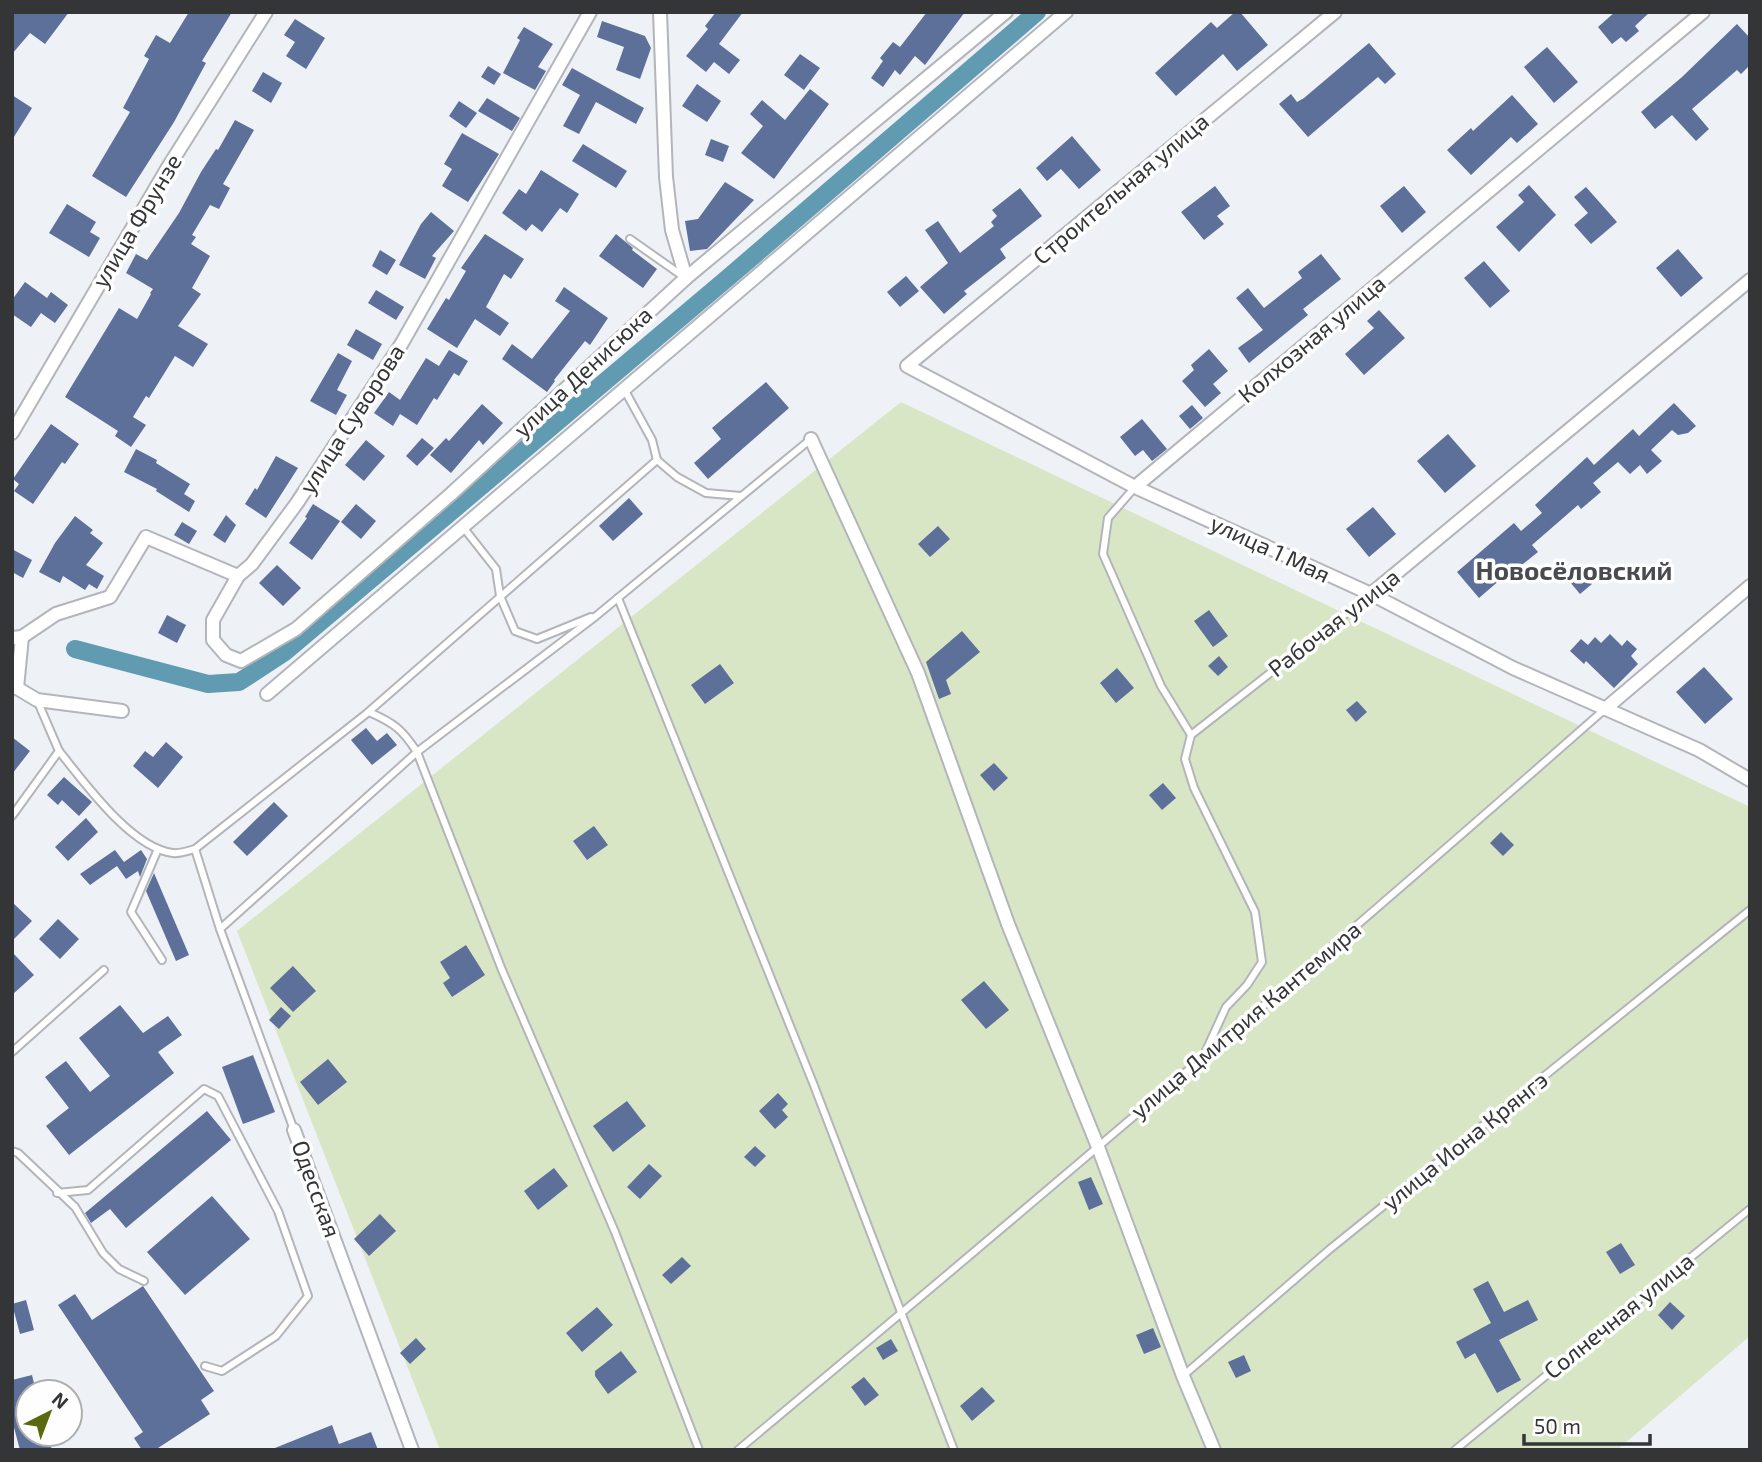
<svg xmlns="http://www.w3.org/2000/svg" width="1762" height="1462" font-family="'Exo 2',sans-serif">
	<rect width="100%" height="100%" fill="#eef1f6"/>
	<path fill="#d9e6c6" d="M901 402 1750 807V1336L1617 1450H440L237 931Z"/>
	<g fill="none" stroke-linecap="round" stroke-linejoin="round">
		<path stroke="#619bb1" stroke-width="18" d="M75 649 208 684 239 682 285 652 730 276 1037 12"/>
	</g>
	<g fill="#5d7099">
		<path d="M12 12H69L45 44 30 33 12 54Z"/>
		<path d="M189 12H232L202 61 206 63 174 122 126 197 92 176 130 112 123 108 149 59 144 56 156 35 170 43Z"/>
		<path d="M716 12H743L719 44 740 60 729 74 714 62 706 72 686 56 708 29 705 26Z"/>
		<path d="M927 12H965L925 65 915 56 900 75 895 70 883 87 871 78 883 61 880 58 893 42 900 47Z"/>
		<path d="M1235 12H1240L1268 45 1237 71 1223 54 1176 96 1155 73 1211 22 1217 28Z"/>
		<path d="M1615 12H1650L1635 26 1639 31 1626 42 1621 37 1612 44 1598 27Z"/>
		<path d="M295 19 325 38 306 69 286 56 295 42 284 35Z"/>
		<path d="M602 21 645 36 651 48 640 79 616 70 624 47 597 37Z"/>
		<path d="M1737 24 1750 38V65L1741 74 1737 70 1692 109 1709 129 1696 141 1672 115 1655 129 1641 112 1682 77Z"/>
		<path d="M524 27 553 44 538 67 546 71 535 90 503 73 520 40 517 38Z"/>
		<path d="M1369 43 1396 74 1385 84 1378 77 1308 137 1279 104 1291 94 1297 102 1304 98Z"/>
		<path d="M1547 47 1578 82 1554 103 1524 67Z"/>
		<path d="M800 54 820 68 804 90 784 75Z"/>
		<path d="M488 66 501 74 494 85 481 77Z"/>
		<path d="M572 68 644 108 636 124 596 102 579 134 563 126 580 95 562 85Z"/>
		<path d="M263 72 282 83 271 103 252 91Z"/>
		<path d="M697 84 721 101 707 122 682 106Z"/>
		<path d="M810 89 829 104 774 179 741 153 763 126 750 114 762 100 785 120Z"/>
		<path d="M12 95 32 108 12 140Z"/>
		<path d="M1512 95 1538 124 1517 143 1511 137 1471 175 1447 150 1471 128 1473 131Z"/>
		<path d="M487 98 520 118 512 131 478 111Z"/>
		<path d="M459 101 477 113 466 128 449 116Z"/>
		<path d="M235 120 254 130 223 184 230 188 219 209 210 205 192 235 196 237 191 244 210 256 192 288 201 294 178 326 208 344 193 367 175 356 149 398 146 396 133 417 146 425 131 447 115 436 118 431 65 397 119 308 137 319 151 294 150 293 153 289 126 273 136 254 147 260 179 213 201 172 216 149 218 150Z"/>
		<path d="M462 133 499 154 468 202 442 186 452 169 444 164Z"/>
		<path d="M1072 136 1101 170 1079 189 1061 169 1047 181 1036 168Z"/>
		<path d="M711 139 729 146 723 162 705 155Z"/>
		<path d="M583 144 627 171 616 188 572 161Z"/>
		<path d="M541 170 579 194 567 213 560 208 542 232 532 224 526 231 502 213 519 189 526 194Z"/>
		<path d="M725 182 754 200 707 249 690 251 685 221 698 219Z"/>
		<path d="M1529 185 1556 215 1519 252 1496 227 1524 202 1518 195Z"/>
		<path d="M1215 186 1230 206 1217 216 1224 224 1204 240 1181 212Z"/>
		<path d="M1404 186 1426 212 1402 233 1380 206Z"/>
		<path d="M1586 187 1617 222 1591 244 1574 225 1588 213 1574 197Z"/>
		<path d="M1020 188 1042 216 1000 249 1006 258 964 291 967 294 944 314 920 287 948 263 925 230 938 221 960 253 994 226 991 222 997 216 992 210Z"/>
		<path d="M67 204 96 222 90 232 100 238 89 257 49 233Z"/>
		<path d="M431 212 454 231 432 256 436 258 425 279 399 265 421 224Z"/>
		<path d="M485 234 524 259 511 279 504 274 486 307 509 323 500 336 475 319 457 348 427 329 446 298 449 300 466 271 461 268Z"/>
		<path d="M616 234 633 248 632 250 657 269 643 288 599 256Z"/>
		<path d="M1678 249 1703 278 1681 297 1656 268Z"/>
		<path d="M380 250 396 260 387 275 372 266Z"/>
		<path d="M1321 254 1341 279 1303 309 1308 315 1249 363 1238 348 1263 330 1236 298 1248 288 1264 308 1302 278 1298 272Z"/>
		<path d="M1484 261 1510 291 1490 308 1464 278Z"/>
		<path d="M906 276 919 291 900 307 887 292Z"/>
		<path d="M25 282 47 298 51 292 68 305 55 323 41 313 31 327 12 314V300Z"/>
		<path d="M564 287 608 318 590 345 585 341 554 380 555 381 547 392 502 359 512 344 532 359 570 311 555 301Z"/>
		<path d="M376 290 404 307 396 320 368 303Z"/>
		<path d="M1379 310 1405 338 1364 375 1345 354 1374 328 1367 321Z"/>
		<path d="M356 329 382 344 373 360 347 345Z"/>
		<path d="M1209 349 1228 371 1213 384 1221 393 1205 407 1182 381 1194 370 1191 365Z"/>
		<path d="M449 350 468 361 459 376 454 373 437 400 434 398 417 425 400 414 393 426 374 413 389 392 400 400 426 358 439 366Z"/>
		<path d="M338 353 352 361 337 390 347 395 336 415 310 401Z"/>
		<path d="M766 382 789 408 708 479 694 463 721 439 712 428Z"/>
		<path d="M1674 403 1696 426 1688 433 1678 435 1672 430 1651 450 1662 461 1647 474 1640 465 1630 474 1618 462 1593 483 1601 492 1581 509 1578 505 1532 545 1538 552 1518 568 1516 566 1479 598 1457 572 1514 523 1521 531 1542 513 1535 505 1587 457 1594 465 1633 429 1639 436Z"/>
		<path d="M482 404 503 423 483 445 479 440 451 473 430 455 446 438 449 441Z"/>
		<path d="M1192 405 1203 418 1190 429 1179 416Z"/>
		<path d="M1142 419 1167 449 1152 461 1143 450 1135 456 1120 437Z"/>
		<path d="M51 424 79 444 65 464 62 462 33 504 14 491 19 484 13 479Z"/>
		<path d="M1448 434 1476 466 1445 493 1417 461Z"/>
		<path d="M422 438 434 448 417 466 406 456Z"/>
		<path d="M366 440 385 456 364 481 345 465Z"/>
		<path d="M136 449 157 460 156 463 190 484 184 494 195 501 189 512 156 491 157 489 124 472Z"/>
		<path d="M276 456 298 468 266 518 245 504 255 488 257 490Z"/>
		<path d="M629 498 643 514 613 541 599 526Z"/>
		<path d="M313 504 340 521 312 560 289 543 307 518 305 517Z"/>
		<path d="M356 504 376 521 361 539 341 522Z"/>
		<path d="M1373 507 1396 534 1369 557 1346 529Z"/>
		<path d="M226 515 236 525 225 543 213 535Z"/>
		<path d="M75 516 93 530 90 533 103 543 86 565 104 576 97 589 89 584 85 590 63 576 60 583 39 572 55 543Z"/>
		<path d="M182 522 197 531 189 544 174 535Z"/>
		<path d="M938 526 950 539 930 557 918 544Z"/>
		<path d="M12 549 32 560 23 578 12 572Z"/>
		<path d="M277 565 301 588 283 606 259 583Z"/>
		<path d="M1576 566 1592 584 1580 594 1565 576Z"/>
		<path d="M1209 610 1228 636 1213 647 1194 621Z"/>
		<path d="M167 615 186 625 177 643 158 633Z"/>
		<path d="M962 631 980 652 946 680 951 694 939 699 926 662Z"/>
		<path d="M1610 634 1622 646 1627 640 1637 649 1631 656 1638 664 1614 688 1586 661 1584 664 1570 651 1581 639 1588 645 1595 637 1601 643Z"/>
		<path d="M1219 656 1228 667 1218 676 1208 666Z"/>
		<path d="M720 664 734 683 705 704 691 685Z"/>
		<path d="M1704 667 1733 699 1705 724 1676 692Z"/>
		<path d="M1117 668 1134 688 1116 703 1100 683Z"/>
		<path d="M1357 701 1367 712 1356 722 1346 710Z"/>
		<path d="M366 728 377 741 387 733 397 745 372 765 351 740Z"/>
		<path d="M12 737 30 751 12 774Z"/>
		<path d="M166 742 183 757 158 788 133 766 145 751 153 757Z"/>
		<path d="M994 763 1008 778 994 791 980 775Z"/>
		<path d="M64 777 92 802 79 816 62 800 58 805 47 795Z"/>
		<path d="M1163 783 1176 798 1162 810 1149 795Z"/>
		<path d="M274 802 288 816 247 856 233 842Z"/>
		<path d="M86 818 98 832 68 861 55 847Z"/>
		<path d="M594 826 608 845 587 860 573 841Z"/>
		<path d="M1501 832 1514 845 1503 856 1490 843Z"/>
		<path d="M115 850 124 862 141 850 147 859 140 877 138 871 126 879 117 866 90 885 80 874Z"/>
		<path d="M154 873 189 955 176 961 146 891Z"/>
		<path d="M12 902 32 921 12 941Z"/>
		<path d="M58 919 79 939 60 959 39 939Z"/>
		<path d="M466 945 485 975 452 997 443 983 450 978 440 962Z"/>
		<path d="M12 952 34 975 12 995Z"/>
		<path d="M293 966 316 991 293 1012 270 988Z"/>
		<path d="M984 981 1009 1010 986 1029 961 1000Z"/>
		<path d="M120 1005 143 1033 168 1016 182 1035 158 1052 174 1073 69 1155 46 1126 69 1108 45 1077 66 1061 90 1092 110 1076 79 1038Z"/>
		<path d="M281 1007 291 1016 279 1029 269 1020Z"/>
		<path d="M253 1055 275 1112 243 1124 222 1067Z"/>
		<path d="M328 1059 347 1082 318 1105 300 1082Z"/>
		<path d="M778 1093 788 1104 782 1110 788 1117 775 1129 759 1111Z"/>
		<path d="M627 1101 646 1126 613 1152 593 1126Z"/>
		<path d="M207 1111 231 1140 126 1228 110 1209 91 1223 85 1213Z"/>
		<path d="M755 1146 766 1156 755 1167 744 1157Z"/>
		<path d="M649 1164 662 1176 640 1199 627 1187Z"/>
		<path d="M554 1168 568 1186 538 1210 524 1191Z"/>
		<path d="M1091 1177 1103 1204 1089 1210 1078 1182Z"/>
		<path d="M212 1196 250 1239 185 1295 147 1252Z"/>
		<path d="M380 1214 396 1231 369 1256 354 1239Z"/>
		<path d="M1621 1243 1635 1265 1620 1274 1606 1252Z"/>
		<path d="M682 1257 691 1266 671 1284 662 1275Z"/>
		<path d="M1488 1281 1504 1312 1528 1300 1538 1320 1499 1340 1521 1380 1497 1393 1475 1353 1465 1359 1456 1342 1491 1323 1473 1289Z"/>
		<path d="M143 1286 214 1391 201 1400 210 1414 155 1450H142L134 1438 143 1432 58 1305 75 1294 92 1320Z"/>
		<path d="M26 1300 34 1330 20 1334 12 1304Z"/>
		<path d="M1670 1302 1685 1316 1672 1330 1658 1315Z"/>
		<path d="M597 1307 613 1325 582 1352 566 1333Z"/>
		<path d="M1153 1328 1161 1347 1144 1354 1136 1335Z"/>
		<path d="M416 1338 426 1349 410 1364 400 1353Z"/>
		<path d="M891 1339 898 1351 883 1360 876 1348Z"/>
		<path d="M621 1351 637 1372 608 1394 595 1376V1371Z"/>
		<path d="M1244 1355 1251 1371 1236 1378 1228 1362Z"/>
		<path d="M32 1375 36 1392H28V1434H47L52 1450H20L12 1420V1380Z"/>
		<path d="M864 1377 879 1395 865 1406 851 1387Z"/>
		<path d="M982 1387 995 1401 972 1421 960 1406Z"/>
		<path d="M332 1425 339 1444 371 1432 378 1450H270Z"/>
	</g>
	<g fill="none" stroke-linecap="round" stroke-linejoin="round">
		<defs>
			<g id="lane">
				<path d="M630 239 684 277"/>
				<path d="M657 460 677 477 706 493 741 496"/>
				<path d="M1135 487 1108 518 1103 554 1161 686 1191 735"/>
				<path d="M463 527 496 569 500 596 515 631 537 639 591 617"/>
				<path d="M618 598 813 1083 954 1450"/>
				<path d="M369 712C394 723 402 729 417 752L502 970 615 1232 699 1450"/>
				<path d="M59 751C85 783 131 848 173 853 179 854 188 851 195 849L366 714 657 460 652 440 624 389"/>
				<path d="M12 816 59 751 37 700"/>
				<path d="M158 849 131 912 162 960"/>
				<path d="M195 849 220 929 294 1130"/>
				<path d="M220 929 417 752 596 616 811 439"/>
				<path d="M12 1052 104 970"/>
				<path d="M1204 1055 1226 1007 1247 985 1262 962 1255 912 1194 788 1185 759 1191 735 1371 594"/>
				<path d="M12 1151 18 1153 75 1207 103 1253 119 1269 144 1281"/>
				<path d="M57 1193 88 1190 204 1089 218 1096 278 1211 308 1296 276 1336 222 1371 205 1366"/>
				<path d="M1184 1375 1330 1249 1750 910"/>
				<path d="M738 1450C1030 1206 1320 960 1605 709"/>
				<path d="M1455 1450 1750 1209"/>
			</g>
			<g id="street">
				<path d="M660 12 666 177 672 230 686 278"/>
				<path d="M1335 12 907 366 1135 487 1371 594 1513 668 1699 750 1750 780"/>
				<path d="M12 433 167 169 266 12"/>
				<path d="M811 439 918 673 1008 924 1098 1147 1183 1376 1214 1450"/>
				<path d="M1135 487 1703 12"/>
				<path d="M238 576 213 620V640L226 655 241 661 296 629 451 494 686 278 1006 12"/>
				<path d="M1371 594 1750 280"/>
				<path d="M12 638 22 637 56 614 110 597 146 537 238 576 252 564 297 503 402 343 590 12"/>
				<path d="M12 685 37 700 122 711"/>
				<path d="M17 688 22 637"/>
				<path d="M267 694 1066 12"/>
				<path d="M1605 709 1750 586"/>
				<path d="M294 1130 412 1450"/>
			</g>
		</defs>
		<use href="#lane" stroke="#b3b5ba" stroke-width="10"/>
		<use href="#street" stroke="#b3b5ba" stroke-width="16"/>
		<use href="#lane" stroke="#fff" stroke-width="6"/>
		<use href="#street" stroke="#fff" stroke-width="12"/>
	</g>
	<g text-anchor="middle" stroke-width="7" stroke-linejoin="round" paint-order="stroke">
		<g font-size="23" fill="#343537" stroke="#fefefe">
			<text transform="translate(1121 189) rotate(-40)" y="8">Строительная улица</text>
			<text transform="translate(137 221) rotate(-59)" y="8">улица Фрунзе</text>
			<text transform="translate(1312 339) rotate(-40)" y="8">Колхозная улица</text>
			<text transform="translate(583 372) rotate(-43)" y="8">улица Денисюка</text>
			<text transform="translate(352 419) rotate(-57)" y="8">улица Суворова</text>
			<text transform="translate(1270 549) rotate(25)" y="8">улица 1 Мая</text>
			<text transform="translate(1334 623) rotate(-38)" y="8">Рабочая улица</text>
			<text transform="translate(1246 1020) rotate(-40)" y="8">улица Дмитрия Кантемира</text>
			<text transform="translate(1465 1141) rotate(-39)" y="8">улица Иона Крянгэ</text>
			<text transform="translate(316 1189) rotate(70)" y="8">Одесская</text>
			<text transform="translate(1619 1316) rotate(-39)" y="8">Солнечная улица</text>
		</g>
		<g font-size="26" font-weight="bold" fill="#494b50" stroke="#fefefe">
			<text x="1574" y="580">Новосёловский</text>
		</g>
	</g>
	<rect width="1762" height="1462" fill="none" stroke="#343537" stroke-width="28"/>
	<g transform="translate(49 1413) rotate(42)"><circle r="33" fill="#fefefe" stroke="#adaeae" stroke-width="2"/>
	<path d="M0-5L12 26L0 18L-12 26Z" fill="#5a6810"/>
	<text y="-10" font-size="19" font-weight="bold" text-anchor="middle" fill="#343537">N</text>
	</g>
	<path d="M1524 1434v10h126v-10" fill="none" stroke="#343537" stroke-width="3.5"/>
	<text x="1534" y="1434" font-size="21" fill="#343537" stroke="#fefefe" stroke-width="5" paint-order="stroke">50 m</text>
</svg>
